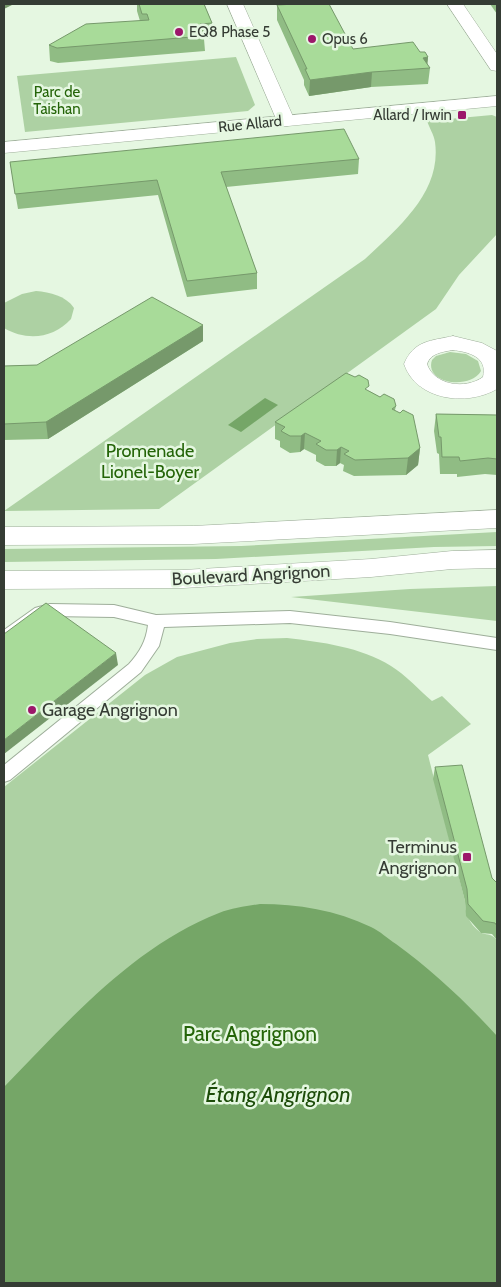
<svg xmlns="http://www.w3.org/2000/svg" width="501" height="1287" font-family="Cabin,sans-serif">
	<rect width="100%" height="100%" fill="#e5f7e1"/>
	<g fill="#add1a3">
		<path d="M236 57 255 105 248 111 25 132 17 76Z"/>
		<path d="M492 115 497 117V234L459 275 436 309 159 509 4 511 365 259C398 228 442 192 435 142 434 135 429 127 427 121Z"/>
		<path d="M36 291C50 292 66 296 74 308L71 319C53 339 26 341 4 328V303L22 294Z"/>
		<path d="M450 352 466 354 478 361 481 371C470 390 424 384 432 360L436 356Z"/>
		<path d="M497 532V546L434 547 216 559 4 562V549L241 546Z"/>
		<path d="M497 586V621L291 597 410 589Z"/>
		<path d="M287 638C321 642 361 647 391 666 406 675 419 690 432 701L442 696 471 724 428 755 465 901C465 913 469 924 480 932 486 936 490 932 497 940V1283H4V787L145 675 177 657 230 643 257 639Z"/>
	</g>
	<g fill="#75a667">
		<path d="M265 398 278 405 241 432 228 425Z"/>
		<path d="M260 904C298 904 336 910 371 927 380 931 388 939 396 944 432 970 467 1003 497 1036V1283H4V1087C67 1022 134 946 219 913 232 908 247 906 260 904Z"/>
	</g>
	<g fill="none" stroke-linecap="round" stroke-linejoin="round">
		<defs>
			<path id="service" d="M50 604 114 605 156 615 290 611 390 622 497 638V650L390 634 290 623 164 627 159 646 141 672 10 780 4 782V765L129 664C140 652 146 641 148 625L114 617 50 616 46 617 10 642 4 644V630L35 608Z"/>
			<g id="minor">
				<path d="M227 4H243L295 121 292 125 286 126 280 125 277 121Z"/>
				<path d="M447 4H463L497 54V71L491 70Z"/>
				<path d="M453 336 482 343 497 351V389C466 407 416 400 404 364 414 340 431 341 453 336ZM453 350C469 352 488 357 483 377 465 390 434 385 427 364 431 353 442 352 453 350Z"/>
			</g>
			<path id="tertiary" d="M497 96V106L4 153V142Z"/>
			<g id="secondary">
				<path d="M497 510V528L193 544 4 545V527L193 526Z"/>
				<path d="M497 550V568L452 569 371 577 183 588 4 589V571L183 570 371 559 452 551Z"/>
			</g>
		</defs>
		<use href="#service" stroke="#9eae9a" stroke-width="2"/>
		<use href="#minor" stroke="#9eae9a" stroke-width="1"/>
		<use href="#tertiary" stroke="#9eae9a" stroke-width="1"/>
		<use href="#secondary" stroke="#9eae9a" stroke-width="1"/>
		<use href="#service" fill="#fff" fill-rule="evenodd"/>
		<use href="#minor" fill="#fff" fill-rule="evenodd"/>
		<use href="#tertiary" fill="#fff" fill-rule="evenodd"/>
		<use href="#secondary" fill="#fff" fill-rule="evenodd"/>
	</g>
	<g fill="#90bc84">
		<path d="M137 4H204L212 23V38L204 39 205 51 58 63 50 61 49 45 140 21 137 11Z"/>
		<path d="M490 4H497V14Z"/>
		<path d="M277 5 353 49 420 52 428 57 427 64 430 68 428 84 371 87 309 96 304 85V80L277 20Z"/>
		<path d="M359 159 358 174 226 187 257 273V289L187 297 158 195 18 209 10 162Z"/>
		<path d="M203 325V341L48 439 4 440V366L37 365Z"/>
		<path d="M369 391 396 406 395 410 420 448 418 465 406 475 354 476 343 471 344 465 340 463 336 466H325L316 461V455L304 449 300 452 290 453 280 447V441L275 439V422Z"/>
		<path d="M436 414 497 415V475L485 474 457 477V474H440L439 454 437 453 434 431Z"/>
		<path d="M435 767 492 878 497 883V940L492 934 481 933 466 916 465 901 433 779Z"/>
	</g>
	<g fill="#76996b">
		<path d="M4 4H14L4 9Z"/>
		<path d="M428 57 427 68 423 58Z"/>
		<path d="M372 72 371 87 309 96 310 80Z"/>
		<path d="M203 325V341L48 439 46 422Z"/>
		<path d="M305 433 304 449 300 452 301 436Z"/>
		<path d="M341 447 340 463 336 466 337 450Z"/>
		<path d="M420 448 418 465 406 475 408 458Z"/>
		<path d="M116 653 118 665 4 754V740Z"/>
	</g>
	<g fill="#a8db99" stroke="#76996b">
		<path d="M139 4H204L212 23 200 24 204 36 57 48 49 45 86 24 149 20 147 14H142Z"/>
		<path d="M296 4H329L353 49 413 42 420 52H425L428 57 423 58 430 68 372 72 310 80 305 69H307L277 5Z"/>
		<path d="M344 129 359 159 221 172 257 273 187 281 157 180 15 194 10 162Z"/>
		<path d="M152 297 203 325 46 422 4 424V366L37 365Z"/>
		<path d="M346 373 355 377 359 375 368 380 369 386 365 389 380 397 384 394 394 399 396 406 392 409 400 413 403 410 413 415 420 448 408 458 355 460 344 454 349 451 341 447 337 450H326L316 444 321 441 305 433 301 436H290L281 431 285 427 275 422Z"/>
		<path d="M436 414 497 415V459L488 458 460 461 459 457H442L441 437H439Z"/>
		<path d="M46 603 116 653 4 740V634Z"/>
		<path d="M462 765 492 878 497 883V926L495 923 483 921 468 904 467 889 435 767Z"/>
	</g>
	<g fill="#9c176a" stroke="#e5f7e1" stroke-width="2">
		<circle cx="179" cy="32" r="5"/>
		<circle cx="312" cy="39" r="5"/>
		<rect x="457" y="110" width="10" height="10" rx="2.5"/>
		<circle cx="32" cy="710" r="5"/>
		<rect x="462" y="852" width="10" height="10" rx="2.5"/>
	</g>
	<g text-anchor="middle" stroke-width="5" stroke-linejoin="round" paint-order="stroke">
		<g font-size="15" fill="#353c34" stroke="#e5f7e1" text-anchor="start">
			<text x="189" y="37">EQ8 Phase 5</text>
			<text x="322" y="44">Opus 6</text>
			<text x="452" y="120" text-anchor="end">Allard / Irwin</text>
		</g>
		<g font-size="15" fill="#246408" stroke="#e5f7e1">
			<text x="57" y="97">Parc de<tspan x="57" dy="17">Taishan</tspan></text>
		</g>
		<g font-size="15" fill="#353c34" stroke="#e5f7e1">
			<text transform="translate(250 124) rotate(-6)" y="5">Rue Allard</text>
		</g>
		<g font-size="18" fill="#246408" stroke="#e5f7e1">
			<text x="150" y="457">Promenade<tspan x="150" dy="21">Lionel-Boyer</tspan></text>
		</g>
		<g font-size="18" fill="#353c34" stroke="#e5f7e1">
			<text transform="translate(251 575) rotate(-3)" y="6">Boulevard Angrignon</text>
		</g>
		<g font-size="18" fill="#353c34" stroke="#e5f7e1" text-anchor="start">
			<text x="42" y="716">Garage Angrignon</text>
			<text x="457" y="853" text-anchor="end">Terminus<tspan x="457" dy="21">Angrignon</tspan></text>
		</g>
		<g font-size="21" fill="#246408" stroke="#e5f7e1">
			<text x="250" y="1041">Parc Angrignon</text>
		</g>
		<g font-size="22" font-style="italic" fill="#1c4c09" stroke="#e5f7e1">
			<text x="278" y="1102">Étang Angrignon</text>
		</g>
	</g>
	<rect width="501" height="1287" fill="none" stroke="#353c34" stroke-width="10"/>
</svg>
